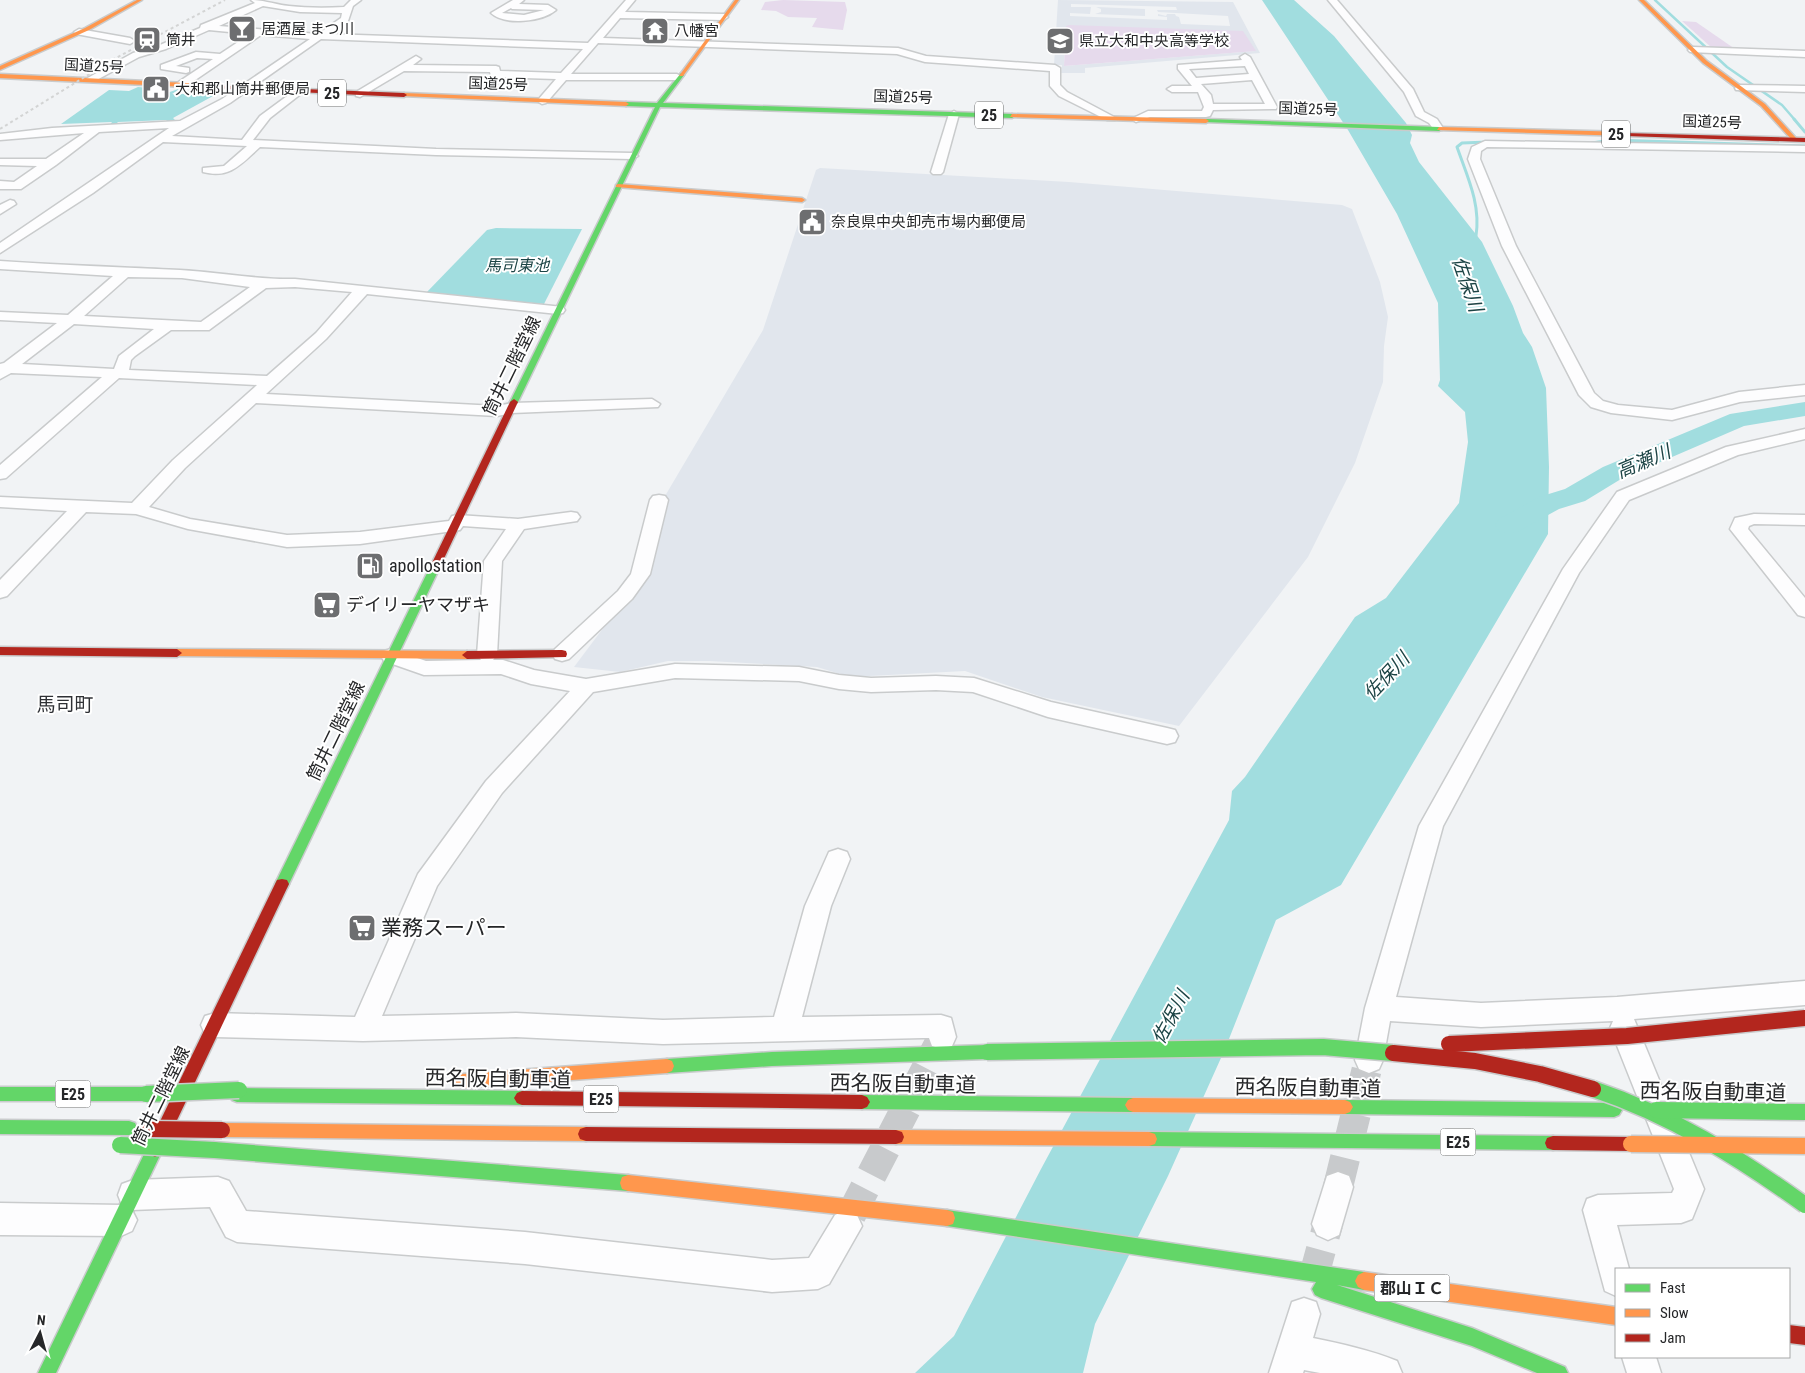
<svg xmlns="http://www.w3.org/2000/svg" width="1805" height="1373" font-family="'Roboto Condensed','Noto Sans JP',sans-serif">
	<rect width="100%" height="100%" fill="#f1f3f5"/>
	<g fill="#e1e6ed" fill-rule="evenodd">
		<path d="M1058 0 1233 2 1260 53 1085 68V73H1061L1062 65H1054ZM1071 4 1176 7 1177 10H1157L1158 12 1228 16 1230 26 1181 24 1179 17 1176 16 1175 14H1167L1166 16 1158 14V16L1167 17V20L1070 16V13L1090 14 1091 7H1071ZM1066 26 1255 51 1064 66Z"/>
		<path d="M1096 7 1145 9V16L1095 14 1101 12V9Z"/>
		<path d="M820 168 1069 182 1342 205 1352 209 1380 282 1388 317 1384 346 1383 382 1355 463 1308 557 1179 726 1042 697 965 671 850 677 817 667 709 661H668L620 672 574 667 619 607 655 551 665 496 763 330 816 170Z"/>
	</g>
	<g fill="#e6daec">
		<path d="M783 0 845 2 847 10 843 30 812 27 817 18 788 17 776 11 761 10 765 2Z"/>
		<path d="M1682 21 1696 22 1735 49 1712 48Z"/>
		<path d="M1069 25 1243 31 1256 51 1064 66 1066 26Z"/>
	</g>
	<g fill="#a1dddf">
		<path d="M1262 0H1294L1334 36 1406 123 1412 135 1410 143 1419 162 1482 242 1513 306 1523 333 1532 347 1546 388 1549 467 1548 534 1341 885 1276 920 1225 1049 1168 1176 1095 1324 1083 1373H915L954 1336 1041 1169 1229 820 1232 791 1245 777 1355 617 1386 598 1459 503 1468 442 1465 412 1438 386 1440 380 1438 303 1397 214 1348 130Z"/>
		<path d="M138 87 150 88 143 92 167 93 181 88 172 94H206L213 90 230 92 213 96 173 118 178 123 171 124 166 120 118 122 113 127H108L112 122 61 124 109 90 129 91Z"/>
		<path d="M496 228 582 229 544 304 426 293 487 230Z"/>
	</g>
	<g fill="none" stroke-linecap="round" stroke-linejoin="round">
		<path stroke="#a1dddf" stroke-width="2.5" d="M1655 0 1727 67 1782 105 1795 120"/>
		<g stroke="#a1dddf" stroke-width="3">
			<path d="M1794 119 1805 132"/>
			<path d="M1585 144 1612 140 1805 146"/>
			<path d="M1472 238 1476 236C1481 204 1467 176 1457 147L1462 143 1488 142"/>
		</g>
		<path fill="#a1dddf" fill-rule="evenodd" d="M1805 402V416L1744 426 1621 479 1585 501 1559 509 1519 531 1509 533 1499 531 1495 525 1499 519 1539 497 1565 489 1603 467 1730 414Z"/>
		<g stroke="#c8cacc" stroke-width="30" stroke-dasharray="30 15" stroke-linecap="butt">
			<path d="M1338 1187 1369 1060"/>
			<path d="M851 1215 939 1044"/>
			<path d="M1313 1279 1328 1224"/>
		</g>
		<defs>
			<g id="street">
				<path d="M251 0C264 0 276 5 289 6 307 8 326 8 344 7L351 0H361L353 6 348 21 329 34 588 43 626 0H635L625 12 724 14 728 17 724 20 620 18 603 38 898 48 926 56 1055 65 1060 68V85L1067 92 1116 118 1115 120H1107L1059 96 1050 86V71L925 62 897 54 598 43 571 74H677L682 77 677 80H566L546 103 542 104 537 101 556 79 495 77 491 76 490 72 404 71 360 97 356 96V92L416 56 421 59 413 65 496 66 499 67 500 71 561 73 583 49 321 39 230 103 172 136 242 140 260 116 298 88 302 89V93L270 118 253 140 436 149 632 153 638 156 632 159 436 155 260 147C241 164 230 179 203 172V168L224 166 247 146 163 142 93 193 0 253V243L169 128 99 132 56 165 21 189H0V181L14 182 37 166 0 165V159H46L84 133 0 140V134L52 128 180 121 222 99 310 39 261 35 185 87H177V83L213 59 197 58 176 66 189 68V72L186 73 161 69V65L196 52 220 54 250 34 209 30 166 49 139 57 93 82 84 80 133 53 160 45 200 28 201 25 255 3ZM263 6 300 12 342 13 341 18 318 34 219 26Z"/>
				<path d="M513 0H524L519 4 548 5 556 10C542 22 505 26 491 13ZM511 8 512 9 544 10 524 15 502 13Z"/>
				<path d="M1328 0H1337L1413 89 1424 112 1437 119 1443 128 1442 130H1434L1429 123 1416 116 1404 92Z"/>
				<path d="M79 29 130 38 135 41 130 44 76 34 74 32Z"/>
				<path d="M1693 47 1805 51V57L1690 52 1688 50Z"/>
				<path d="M1245 54 1250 57 1277 107 1276 109 1213 110 1210 116 1206 117H1150L1136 122 1131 119 1148 111H1202L1204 107 1198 92H1172L1167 89 1172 86H1192L1178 69V65L1242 60 1240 57ZM1245 66 1249 74 1196 78 1189 69ZM1252 80 1265 104H1213L1211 95 1201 84Z"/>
				<path d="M1740 85 1805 86V92L1736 90 1735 88Z"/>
				<path d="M954 111 959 114 943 172 941 174H933L931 172 949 114Z"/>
				<path d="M1485 141 1805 146V152L1487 147 1481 151 1480 159 1516 246 1594 393 1603 401 1618 405 1672 410 1739 392 1805 385V395L1740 402 1672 420 1611 413 1591 407 1579 395 1502 246 1468 159 1472 147Z"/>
				<path d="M10 200 14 201 16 204 0 214V205Z"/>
				<path d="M0 261C60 265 120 267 180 270 219 272 256 280 295 279L563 307 565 310 563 313 558 314 367 294 326 339 266 394 497 406 512 403 652 399 660 404 658 407 512 413 497 416 256 403 185 468 149 507 190 519 287 535 360 532 449 521 452 516 458 515 518 519 571 512 577 513 580 517 577 521 524 529 502 561 497 655 493 660H503L534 670 586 679 675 664 799 667 839 675 871 678 936 676 974 678 1051 702 1167 728 1175 730 1178 736 1175 742 1167 744 1048 717 973 692 936 690 871 692 839 689 799 681 675 678 593 692 502 793 437 886 382 1016 516 1013 663 1020 774 1017 805 906 829 852 838 849 847 852 850 859 831 906 802 1017 941 1015 951 1018 956 1037 952 1046 942 1049 932 1046 929 1038H923L663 1044 516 1037 363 1041 215 1037 205 1034 201 1025 205 1016 215 1013 355 1017 418 874 486 781 570 691 531 684 501 674 424 675 384 661 381 656 384 651 391 649 426 661 481 660 477 655 484 561 506 529 463 526 460 530 360 544 287 547 188 529 136 514 86 512 7 596 0 598V580L67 511 0 507V497L132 503 173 460 257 385 119 378 6 478 0 479V465L102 377 11 373 0 379V364L4 363 57 323 0 320V312L68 315 113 276 0 269ZM128 277 182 278 250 287 201 322 84 316ZM295 287 352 292 316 333 267 376 129 370 131 360 135 356 171 330H209L266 288ZM74 324 154 329 119 356 114 369 22 364Z"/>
				<path d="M1805 429V439L1738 455 1629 500 1579 573 1443 826 1396 997 1481 1003 1617 997 1805 981V1005L1634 1019 1704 1189 1692 1219 1681 1223 1617 1225 1629 1269H1616V1296L1605 1291 1583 1210 1587 1199 1598 1195 1672 1193 1674 1189 1610 1028 1613 1021 1481 1027 1390 1021 1383 1060 1379 1069 1369 1073 1359 1069 1355 1060 1365 1008 1419 826 1563 569 1617 492 1726 447Z"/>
				<path d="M659 495 665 496 668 500 650 574 632 599 569 659 562 661 555 659 552 654 555 649 618 591 631 574 650 500 653 496Z"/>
				<path d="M1754 514 1805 515V525L1754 524 1749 526 1748 529 1805 598V617L1798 615 1730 529 1735 518Z"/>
				<path d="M1338 1172 1349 1176 1353 1187 1339 1235 1328 1240 1317 1235 1312 1224 1327 1176Z"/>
				<path d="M218 1177 229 1181 246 1211 525 1232 772 1260 809 1258 835 1215 846 1210 857 1215 862 1226 829 1284 818 1289 772 1292 525 1264 237 1242 226 1237 210 1207 132 1210 137 1220 132 1231 121 1236 0 1235V1203L122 1205 118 1195 122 1184 133 1180Z"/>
				<path d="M1304 1298 1316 1302 1320 1314 1313 1338C1342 1344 1370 1350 1397 1361L1402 1373H1320L1304 1370 1303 1373H1269L1292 1302Z"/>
				<path d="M1622 1357H1656L1661 1373H1627Z"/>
			</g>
			<g id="fast">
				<path d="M681 73 684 75 663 103 1012 114 1015 116 1012 118 660 107 518 402 517 404H511L510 402 655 107 626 106 623 104 626 102 657 103Z"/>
				<path d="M1206 119 1439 127 1442 129 1439 131 1204 122Z"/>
				<path d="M436 562 441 565 289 884 287 888 282 889 277 888 275 884 431 565Z"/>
				<path d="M987 1045 992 1047 994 1052 992 1057 987 1059 772 1066 667 1073 662 1071 660 1066 662 1061 667 1059 772 1052Z"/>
				<path d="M0 1087H146L151 1089 154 1094 151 1099 146 1101H0Z"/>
				<path d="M237 1088 522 1091 527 1093 530 1098 527 1103 522 1105 237 1102 232 1100 229 1095 232 1090Z"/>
				<path d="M862 1095 1133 1098 1138 1100 1141 1105 1138 1110 1133 1112 862 1109 857 1107 854 1102 857 1097Z"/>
				<path d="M1345 1100 1614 1103 1619 1105 1622 1110 1619 1115 1614 1117 1345 1114 1340 1112 1337 1107 1340 1102Z"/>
				<path d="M0 1120 129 1121 135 1123 137 1128 135 1133 129 1135 0 1134Z"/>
				<path d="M1149 1132 1553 1136 1559 1138 1561 1143 1559 1148 1553 1150 1149 1146 1143 1144 1141 1139 1143 1134Z"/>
				<path d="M155 1141 161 1144 163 1149 56 1373H38L149 1144Z"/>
				<path d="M214 1142 628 1175 634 1177 636 1183 634 1189 628 1191 214 1158 208 1155 206 1150 208 1145Z"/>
				<path d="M947 1210 1364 1272 1370 1275 1373 1281 1370 1287 1364 1290 1337 1285 1472 1328 1565 1367 1568 1373H1537L1472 1346 1321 1298 1315 1295 1312 1289 1316 1282 947 1226 941 1224 939 1218 941 1212Z"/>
			</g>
			<g id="slow">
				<path d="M137 0H142L89 30 0 70V66L85 28Z"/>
				<path d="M735 0H739L683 76H679Z"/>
				<path d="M1639 0H1644L1707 61 1765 104 1796 138V140H1792L1761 106 1703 63Z"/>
				<path d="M0 74 208 84 211 86 208 88 0 78Z"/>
				<path d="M404 93 626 102 629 104 626 106 402 96Z"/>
				<path d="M1012 114 1206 119 1209 121 1206 123 1010 117Z"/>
				<path d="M1439 127 1626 132 1629 134 1626 136 1437 130Z"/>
				<path d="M618 184 802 198 805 200 802 202 616 187V185Z"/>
				<path d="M177 649 467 651 472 655 467 659 173 656 172 653Z"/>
				<path d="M667 1059 672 1061 674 1066 672 1071 667 1073 463 1088 458 1086 455 1081 458 1076 463 1074Z"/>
				<path d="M1133 1098 1345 1100 1350 1102 1353 1107 1350 1112 1345 1114 1133 1112 1128 1110 1125 1105 1128 1100Z"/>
				<path d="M222 1123 586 1127 592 1129 594 1134 592 1139 586 1141 222 1137 216 1135 214 1130 216 1125Z"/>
				<path d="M896 1130 1149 1132 1155 1134 1157 1139 1155 1144 1149 1146 896 1144 890 1142 888 1137 890 1132Z"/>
				<path d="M628 1175 947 1210 953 1212 955 1218 953 1224 947 1226 628 1191 622 1189 620 1183 622 1177Z"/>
				<path d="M1364 1272 1616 1307V1325L1364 1290 1358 1287 1355 1281 1358 1275Z"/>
			</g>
			<g id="jam">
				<path d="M206 85 404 93 407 95 404 97 208 88Z"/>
				<path d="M1624 133 1805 138V142L1626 136 1624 135Z"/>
				<path d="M514 399 518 402 441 565 436 568 432 567 431 565 510 402Z"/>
				<path d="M0 647 177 649 182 653 177 657 0 655Z"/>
				<path d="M562 650 566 651 567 654 566 657 467 659 462 655 467 651Z"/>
				<path d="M282 879 287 880 289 884 161 1154 155 1157 149 1154 147 1149 149 1144 275 884 277 880Z"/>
				<path d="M522 1091 862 1095 867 1097 870 1102 867 1107 862 1109 522 1105 517 1103 514 1098 517 1093Z"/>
				<path d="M586 1127 896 1130 902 1132 904 1137 902 1142 896 1144 586 1141 580 1139 578 1134 580 1129Z"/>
				<path d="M1553 1136 1631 1137 1637 1139 1639 1144 1637 1149 1631 1151 1553 1150 1547 1148 1545 1143 1547 1138Z"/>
				<path d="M1789 1325 1805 1327V1345L1789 1343Z"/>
			</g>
		</defs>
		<use href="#street" stroke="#c9cbcc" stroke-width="3"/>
		<use href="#fast" stroke="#c9cbcc" stroke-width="3"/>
		<use href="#slow" stroke="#c9cbcc" stroke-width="3"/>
		<use href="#jam" stroke="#c9cbcc" stroke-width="3"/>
		<use href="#street" fill="#fdfdfe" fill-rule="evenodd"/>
		<use href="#fast" fill="#63d668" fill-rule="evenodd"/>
		<use href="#slow" fill="#ff974d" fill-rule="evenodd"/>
		<use href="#jam" fill="#b3261e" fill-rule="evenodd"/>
		<path stroke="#d3d4d4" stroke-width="2" stroke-dasharray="3 3" stroke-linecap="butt" d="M0 129 114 59 225 0"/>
		<defs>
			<g id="fast-bridge">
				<path d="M987 1052 1323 1047 1393 1053"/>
				<path d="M1593 1089C1671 1115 1738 1157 1805 1205"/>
				<path d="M146 1094 239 1090"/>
				<path d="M1656 1110 1805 1112"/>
				<path d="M120 1145 214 1150"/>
			</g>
			<path id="slow-bridge" d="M1631 1144 1805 1146"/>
			<g id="jam-bridge">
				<path d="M1449 1044 1627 1036 1805 1018"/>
				<path d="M1393 1053 1475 1061 1540 1074 1593 1089"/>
				<path d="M149 1129 222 1130"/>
			</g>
		</defs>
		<use href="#fast-bridge" stroke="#c9cbcc" stroke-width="19" stroke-linecap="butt"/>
		<use href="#slow-bridge" stroke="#c9cbcc" stroke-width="19" stroke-linecap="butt"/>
		<use href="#jam-bridge" stroke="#c9cbcc" stroke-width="19" stroke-linecap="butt"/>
		<use href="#fast-bridge" stroke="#63d668" stroke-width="16"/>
		<use href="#slow-bridge" stroke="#ff974d" stroke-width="16"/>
		<use href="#jam-bridge" stroke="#b3261e" stroke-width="16"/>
	</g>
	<defs>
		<symbol id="bar-square" viewBox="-11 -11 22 22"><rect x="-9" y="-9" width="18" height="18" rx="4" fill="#6d6e70" stroke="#fff"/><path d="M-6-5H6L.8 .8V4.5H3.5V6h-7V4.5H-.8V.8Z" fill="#fff"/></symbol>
		<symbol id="temple-square" viewBox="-11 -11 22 22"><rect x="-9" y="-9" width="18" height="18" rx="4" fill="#6d6e70" stroke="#fff"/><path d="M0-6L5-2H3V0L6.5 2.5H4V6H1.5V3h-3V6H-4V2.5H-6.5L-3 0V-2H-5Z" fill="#fff"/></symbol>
		<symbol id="station-square" viewBox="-11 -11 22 22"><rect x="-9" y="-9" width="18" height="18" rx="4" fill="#6d6e70" stroke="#fff"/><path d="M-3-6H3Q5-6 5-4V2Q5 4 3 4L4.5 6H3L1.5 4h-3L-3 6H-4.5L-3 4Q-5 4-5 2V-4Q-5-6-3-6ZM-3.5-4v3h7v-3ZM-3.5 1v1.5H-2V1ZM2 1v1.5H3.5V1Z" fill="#fff"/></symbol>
		<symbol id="school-square" viewBox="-11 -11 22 22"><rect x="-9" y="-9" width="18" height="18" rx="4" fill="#6d6e70" stroke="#fff"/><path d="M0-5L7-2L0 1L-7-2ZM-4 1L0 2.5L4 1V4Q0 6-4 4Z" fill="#fff"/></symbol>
		<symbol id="civic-square" viewBox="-11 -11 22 22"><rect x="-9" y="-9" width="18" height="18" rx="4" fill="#6d6e70" stroke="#fff"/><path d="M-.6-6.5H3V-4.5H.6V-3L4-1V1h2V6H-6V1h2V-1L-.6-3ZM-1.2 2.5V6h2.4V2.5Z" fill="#fff"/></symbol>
		<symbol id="fuel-square" viewBox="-11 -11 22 22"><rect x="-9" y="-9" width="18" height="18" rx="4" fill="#6d6e70" stroke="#fff"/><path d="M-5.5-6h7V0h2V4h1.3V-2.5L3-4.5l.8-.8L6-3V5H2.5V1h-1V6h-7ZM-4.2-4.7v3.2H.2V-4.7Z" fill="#fff"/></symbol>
		<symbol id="supermarket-square" viewBox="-11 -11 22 22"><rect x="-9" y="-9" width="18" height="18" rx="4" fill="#6d6e70" stroke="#fff"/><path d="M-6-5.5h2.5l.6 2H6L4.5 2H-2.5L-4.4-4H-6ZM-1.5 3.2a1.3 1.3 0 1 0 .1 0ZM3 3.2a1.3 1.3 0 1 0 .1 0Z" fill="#fff"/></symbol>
	</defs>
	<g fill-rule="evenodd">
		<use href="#bar-square" x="226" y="13" width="32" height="32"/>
		<use href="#temple-square" x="639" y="15" width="32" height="32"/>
		<use href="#station-square" x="131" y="24" width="32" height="32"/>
		<use href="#school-square" x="1044" y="25" width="32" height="32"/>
		<use href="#civic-square" x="140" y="73" width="32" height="32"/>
		<use href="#civic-square" x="796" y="206" width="32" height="32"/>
		<use href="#fuel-square" x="354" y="550" width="32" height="32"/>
		<use href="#supermarket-square" x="311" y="589" width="32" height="32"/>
		<use href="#supermarket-square" x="346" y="912" width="32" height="32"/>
	</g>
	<g text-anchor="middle" stroke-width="4" stroke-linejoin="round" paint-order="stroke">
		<g font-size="15" fill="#262729" stroke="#fff" text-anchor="start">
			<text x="261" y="34">居酒屋 まつ川</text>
			<text x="674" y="36">八幡宮</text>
			<text x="166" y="45">筒井</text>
			<text x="1079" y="46">県立大和中央高等学校</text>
			<text x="175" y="94">大和郡山筒井郵便局</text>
			<text x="831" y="227">奈良県中央卸売市場内郵便局</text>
		</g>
		<g font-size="15" fill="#262729" stroke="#fff">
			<text transform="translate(94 66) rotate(3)" y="5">国道25号</text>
			<text transform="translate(498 84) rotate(2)" y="5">国道25号</text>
			<text transform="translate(903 97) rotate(2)" y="5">国道25号</text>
			<text transform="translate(1308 109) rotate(2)" y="5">国道25号</text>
			<text transform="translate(1712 122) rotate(2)" y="5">国道25号</text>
		</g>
		<g fill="#fff" stroke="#676869" stroke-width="1">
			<rect x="318" y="79.5" width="28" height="27" rx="4"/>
			<rect x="975" y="101.5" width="28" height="27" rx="4"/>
			<rect x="1602" y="120.5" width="28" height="27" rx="4"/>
			<rect x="55.5" y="1080.5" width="35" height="27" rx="4"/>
			<rect x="583.5" y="1085.5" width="35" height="27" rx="4"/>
			<rect x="1440.5" y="1128.5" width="35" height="27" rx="4"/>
			<rect x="1374.5" y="1274.5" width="75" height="27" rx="4"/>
		</g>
		<g font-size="16" font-weight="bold" fill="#262729">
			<text x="332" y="99">25</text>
			<text x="989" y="121">25</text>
			<text x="1616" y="140">25</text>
			<text x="73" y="1100">E25</text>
			<text x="601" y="1105">E25</text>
			<text x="1458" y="1148">E25</text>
			<text x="1412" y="1294">郡山ＩＣ</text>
		</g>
		<g font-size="16" font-style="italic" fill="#1c4445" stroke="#fff">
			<text x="517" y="271">馬司東池</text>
		</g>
		<g font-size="18" fill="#262729" stroke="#fff">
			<text transform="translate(512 366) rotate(-64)" y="6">筒井二階堂線</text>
			<text transform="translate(336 731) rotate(-64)" y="6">筒井二階堂線</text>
			<text transform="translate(161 1096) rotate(-64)" y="6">筒井二階堂線</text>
		</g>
		<g font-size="18" fill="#262729" stroke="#fff" text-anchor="start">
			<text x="389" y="572">apollostation</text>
			<text x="346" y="611">デイリーヤマザキ</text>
		</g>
		<g font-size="19" font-style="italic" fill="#1c4445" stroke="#fff">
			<text transform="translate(1468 284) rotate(71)" y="7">佐保川</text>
			<text transform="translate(1643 461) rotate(-23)" y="7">高瀬川</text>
			<text transform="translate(1386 676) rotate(-47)" y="7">佐保川</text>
			<text transform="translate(1170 1017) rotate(-62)" y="7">佐保川</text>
		</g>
		<g font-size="19" fill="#2f3135" stroke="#fff">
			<text x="65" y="711">馬司町</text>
		</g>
		<g font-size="21" fill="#262729" stroke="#fff" text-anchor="start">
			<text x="381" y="935">業務スーパー</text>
		</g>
		<g font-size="21" fill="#262729" stroke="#fff">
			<text transform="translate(498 1079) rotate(1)" y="7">西名阪自動車道</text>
			<text transform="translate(903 1084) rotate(1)" y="7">西名阪自動車道</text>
			<text transform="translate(1308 1088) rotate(1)" y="7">西名阪自動車道</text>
			<text transform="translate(1713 1092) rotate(1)" y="7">西名阪自動車道</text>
		</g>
	</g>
	<rect x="1615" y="1268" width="175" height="90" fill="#ffffff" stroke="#a8a9a9"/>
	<rect x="1625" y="1284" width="25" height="8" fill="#63d668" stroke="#a8a9a9"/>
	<text x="1660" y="1293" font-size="15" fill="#262729">Fast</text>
	<rect x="1625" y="1309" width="25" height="8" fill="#ff974d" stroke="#a8a9a9"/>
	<text x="1660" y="1318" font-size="15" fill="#262729">Slow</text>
	<rect x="1625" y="1334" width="25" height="8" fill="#b3261e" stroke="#a8a9a9"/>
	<text x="1660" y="1343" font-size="15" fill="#262729">Jam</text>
	<g transform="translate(40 1333) rotate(6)" stroke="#ffffff" stroke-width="4" paint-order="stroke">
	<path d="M0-4L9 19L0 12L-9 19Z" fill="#262729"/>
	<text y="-8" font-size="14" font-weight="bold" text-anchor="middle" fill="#262729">N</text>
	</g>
</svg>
